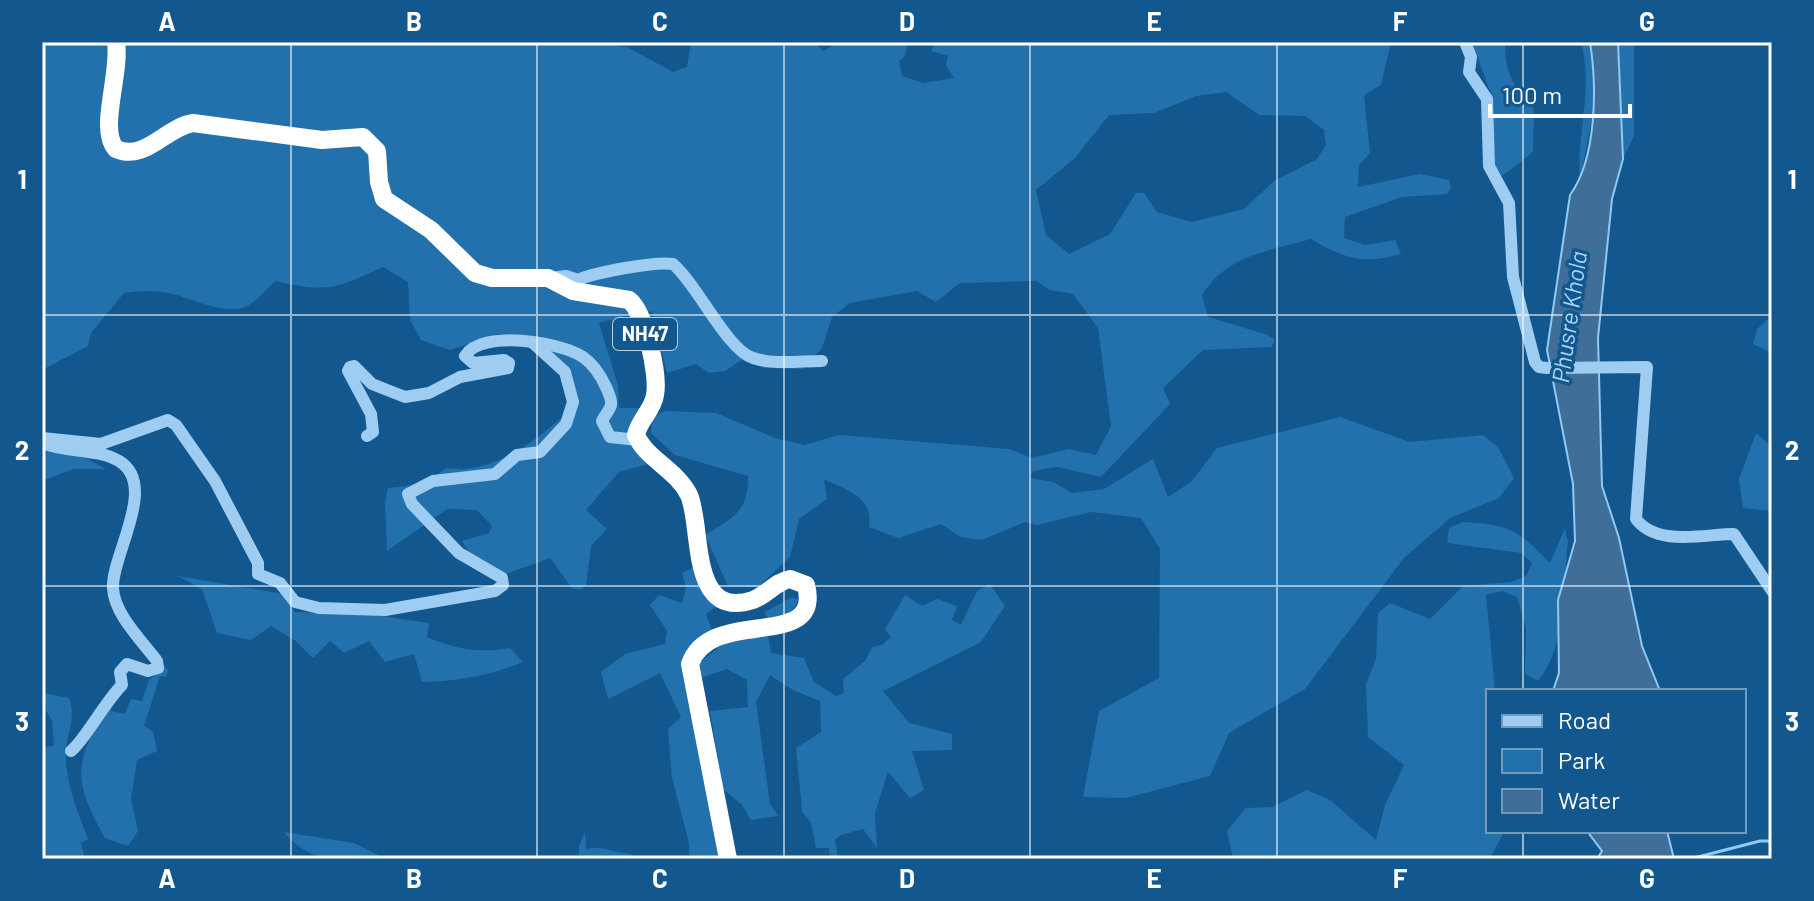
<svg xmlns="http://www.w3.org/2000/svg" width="1814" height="901" font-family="Barlow,sans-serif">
	<rect width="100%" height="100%" fill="#13578f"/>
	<g fill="#2270ac" fill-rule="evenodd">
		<path d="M42 42H594L627 47 673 72 687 67 691 42H815L823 51 839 42H908L905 56 899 61 902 76 923 83 954 78 946 66 948 56 931 51 934 45 944 42H1391L1381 85 1364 95 1370 153 1359 165 1358 187 1420 174 1449 180 1451 187 1447 194 1402 197 1345 217 1344 238 1365 245 1395 240 1401 254C1363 265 1343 258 1311 239 1268 251 1227 255 1202 295L1208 317 1268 335 1275 340 1271 347 1203 350 1163 388 1170 404 1101 477 1057 467 1033 471 1030 478 1053 482 1072 493 1104 489 1153 459 1168 497 1191 482 1217 448 1340 417 1410 442 1483 435 1498 447 1514 478 1499 498 1450 518 1404 558 1305 689 1229 733 1210 776 1126 798 1083 797 1099 711 1159 678 1160 549 1141 518 1091 512 1037 525 1025 522 982 540 960 537 941 524 898 538 869 527C874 497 848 491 824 479L827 499 799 519 790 557 758 587 728 586 705 535C733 518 749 511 748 476L675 455 651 433 652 418 665 411 716 413 775 438 805 445 839 435 1009 449 1032 458 1069 449 1096 455 1111 426 1098 328 1073 294 1049 290 1037 281 960 283 936 302 917 291 850 303 832 317 822 348 802 369 764 368 742 360 725 371 709 373 696 364 667 373 652 311 641 314 645 345 637 346 629 315 599 323 618 385 619 408H640L649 464 619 472 586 510 607 529 591 546 586 585 580 590 572 588 550 558 506 574 470 554 462 541 489 533 492 526 477 510 447 509 387 551 385 503 388 488C411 486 428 483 446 468 496 476 541 436 576 405L566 370 530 337 499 334 450 350 421 340 410 320 408 282 383 267C335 289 328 293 275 281 267 289 257 301 247 306 229 316 197 301 180 296 162 290 142 290 124 293L91 333 88 346 42 370ZM1226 92 1259 115 1305 116 1324 130 1326 145 1317 159 1274 181 1244 209 1192 222 1157 212 1144 193H1136L1110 234 1069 254 1046 235 1036 190 1076 157 1109 115 1154 113 1196 96Z"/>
		<path d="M1472 42H1506C1502 70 1516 91 1534 109L1533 152 1502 176 1495 166 1491 94Z"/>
		<path d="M1581 42H1590L1596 97 1580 181C1576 134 1594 90 1581 42Z"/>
		<path d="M1618 42H1634V136L1623 159Z"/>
		<path d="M1772 316V353L1753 344 1757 329Z"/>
		<path d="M1756 433 1772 447V511L1743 508 1739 479Z"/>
		<path d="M42 451 80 455 106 469H73L42 481Z"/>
		<path d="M1463 522C1512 525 1516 529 1550 563L1565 528 1568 542C1563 586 1567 646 1538 681L1525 674 1526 628 1517 597 1502 591 1486 595 1495 691H1488V831H1505L1489 859H1233L1227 831 1246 808 1272 807 1307 790 1330 800 1376 840 1385 805 1404 765 1368 737 1366 684 1376 659 1378 613 1390 603 1430 619 1463 586 1511 582 1526 576 1532 563 1521 553 1447 543 1449 528Z"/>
		<path d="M696 566 720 604 706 614 713 633 694 643 720 859H690L688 839 672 778 668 729 681 717 660 673 608 699 601 672 625 654 665 644 667 631 650 605 659 595 682 603 686 588 682 573Z"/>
		<path d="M178 576 283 594 295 612 374 615 429 623 427 637C458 650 478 653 510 648L523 662C493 675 455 682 422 682L414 654 385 662 369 641 344 653 330 641 313 658 296 641 271 626 251 640 217 633 202 589Z"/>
		<path d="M990 584 1005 606 981 642 883 691 909 723 952 734V750L912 751 924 790 910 798 888 772 875 813 877 848 863 829 841 835 835 840 838 859H830L829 848H816L811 823 802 811 796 748 821 732 820 701 793 690 770 675 756 702 770 804 778 816 751 820 742 805 723 789 710 711 748 707 747 680 727 669 701 678 698 664 736 633 767 630 771 653 804 658 814 682 836 696 844 693 843 679 866 660 872 647 882 645 891 637 885 629 905 595 922 606 937 599 957 606 952 620 961 625 977 591Z"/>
		<path d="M792 597 798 600C795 613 779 617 768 622L765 612Z"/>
		<path d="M161 661 168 670 166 677 160 676 144 726 153 732 157 751 137 760 131 799 138 831 128 846 105 838C69 774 76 761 111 701V711L125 714 131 699 142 701 149 680 163 670Z"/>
		<path d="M42 693 69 698C77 719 66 733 66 753 65 782 78 813 88 839L81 843 85 859H42V747L54 746 52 720 42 705Z"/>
		<path d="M284 832 354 843 386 859C347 859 310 866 284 832Z"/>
		<path d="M585 832 586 849C603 845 614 853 631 854L633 859H579V846Z"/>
	</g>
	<g fill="#3f6f98" stroke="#90c9f4" stroke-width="2">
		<path d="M1590 42H1618L1623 159 1612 199 1598 338 1602 486 1619 538 1642 646 1660 691H1553L1559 673 1558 600 1575 541 1573 484 1547 350 1570 195C1597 158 1597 86 1590 42Z"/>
		<path d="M1587 831H1667L1674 859H1597L1602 851Z"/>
	</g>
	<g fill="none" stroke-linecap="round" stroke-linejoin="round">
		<path stroke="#90c9f4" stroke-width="3" d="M1690 859 1760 841H1772"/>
		<g stroke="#9ecdf1" stroke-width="12">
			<path d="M1465 42 1471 57 1469 72 1487 99 1489 166 1509 203 1513 277 1535 362 1539 367 1547 368 1647 367 1636 519C1657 547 1705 534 1734 534L1772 591"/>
			<path d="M551 278 566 276 578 280C592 273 655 261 673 264 697 284 727 350 753 358 774 365 800 361 822 361"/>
			<path d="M367 436 373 432 371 414 348 371 350 367 354 366 372 384 405 397 429 393 460 377 508 368 509 363 504 360 473 363 465 356C481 329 561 342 583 357 593 364 601 376 606 387 608 392 612 399 611 405 610 410 604 416 602 421L610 437 638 440"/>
			<path d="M42 438 101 444 168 420 176 425 215 481 258 563V574L280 583 295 602 319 608 385 610 495 591 503 585 502 578 459 553 412 504 408 494 433 481 495 474 517 455 540 452 566 424 573 402 565 372 532 342"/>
			<path d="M42 443C66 453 96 448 119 461 159 485 111 556 113 588 114 614 142 641 157 661L158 668 148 671 127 664 120 672 122 685C104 703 85 740 71 751"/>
		</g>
		<path stroke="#fff" stroke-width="18" d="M116 42C121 74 98 130 116 149 145 162 166 127 193 123L322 140 363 137 377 151 379 182 384 199 431 230 475 273 492 278H548L573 291 629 300C645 312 659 375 655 395 653 410 639 420 636 435 646 459 677 470 689 495 703 526 688 621 753 600 767 595 775 582 790 579L806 585C823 653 711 605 690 664L728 859"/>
	</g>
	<path fill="none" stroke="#fff" stroke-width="2" stroke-opacity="0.55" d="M291 42V859M537 42V859M784 42V859M1030 42V859M1277 42V859M1523 42V691M42 315H1772M42 586H1772M1523 831V859"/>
	<g text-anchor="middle" stroke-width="7" stroke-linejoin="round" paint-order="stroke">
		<rect fill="#13578f" stroke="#b8cddd" stroke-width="2" x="613" y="318" width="64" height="32" rx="6"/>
		<g font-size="20" font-weight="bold" fill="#fff">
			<text x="645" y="341">NH47</text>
		</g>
		<g font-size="24" font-style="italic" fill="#aad6f8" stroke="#13578f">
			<text transform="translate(1570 317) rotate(-82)" y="8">Phusre Khola</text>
		</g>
	</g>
	<rect width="1814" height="901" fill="none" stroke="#13578f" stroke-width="88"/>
	<rect x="1486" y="689" width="260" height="144" fill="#13578f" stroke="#719abc" stroke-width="2"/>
	<rect x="1502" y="715" width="40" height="12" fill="#9ecdf1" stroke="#719abc" stroke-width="2"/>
	<text x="1558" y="729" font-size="24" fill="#ffffff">Road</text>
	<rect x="1502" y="749" width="40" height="24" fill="#2270ac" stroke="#719abc" stroke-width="2"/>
	<text x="1558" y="769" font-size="24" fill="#ffffff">Park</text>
	<rect x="1502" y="789" width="40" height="24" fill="#3f6f98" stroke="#719abc" stroke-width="2"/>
	<text x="1558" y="809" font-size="24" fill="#ffffff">Water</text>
	<path d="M1490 104v12h140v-12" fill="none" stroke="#ffffff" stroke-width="4"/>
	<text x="1502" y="104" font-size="24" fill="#ffffff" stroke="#13578f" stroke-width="6" paint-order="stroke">100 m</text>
	<rect x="44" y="44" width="1726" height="813" fill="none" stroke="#fff" stroke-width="3"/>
	<g font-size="26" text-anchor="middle" font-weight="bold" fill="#fff">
		<text x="167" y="31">A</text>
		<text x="414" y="31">B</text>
		<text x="660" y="31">C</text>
		<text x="907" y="31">D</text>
		<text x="1154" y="31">E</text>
		<text x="1400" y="31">F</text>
		<text x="1647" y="31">G</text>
		<text x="22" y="189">1</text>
		<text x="1792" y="189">1</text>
		<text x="22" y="460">2</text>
		<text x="1792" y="460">2</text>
		<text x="22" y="731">3</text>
		<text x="1792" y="731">3</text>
		<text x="167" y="888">A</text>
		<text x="414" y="888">B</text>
		<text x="660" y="888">C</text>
		<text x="907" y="888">D</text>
		<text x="1154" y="888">E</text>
		<text x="1400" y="888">F</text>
		<text x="1647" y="888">G</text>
	</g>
</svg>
